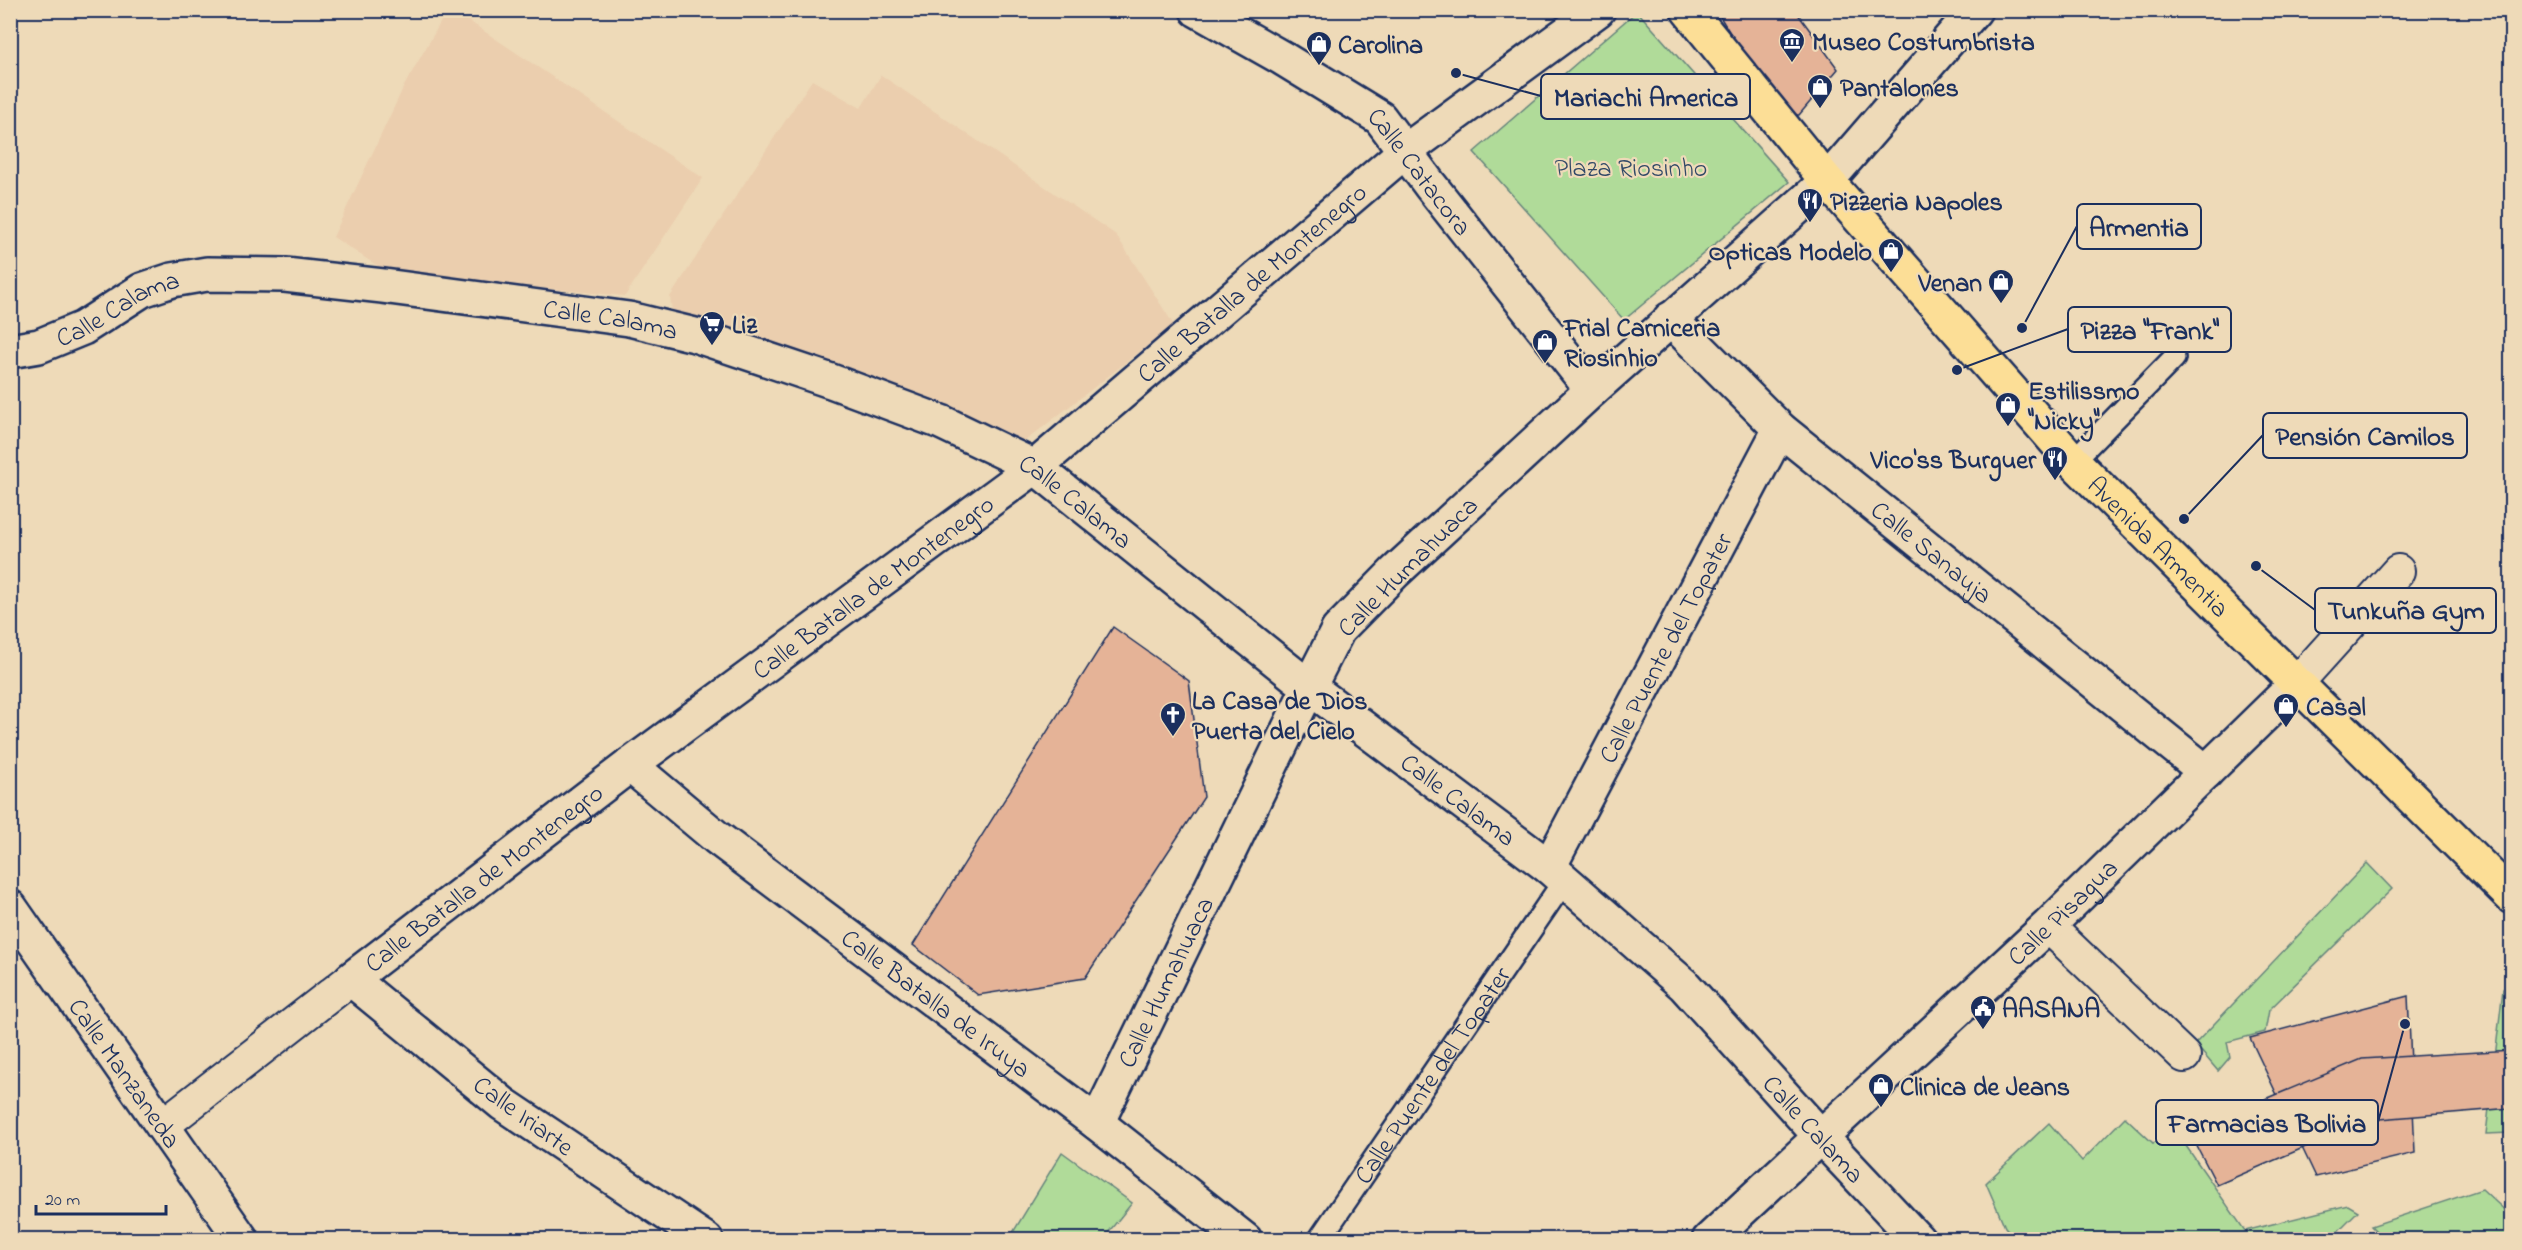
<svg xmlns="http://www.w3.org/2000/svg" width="2522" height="1250" font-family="'Indie Flower',sans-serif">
	<rect width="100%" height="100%" fill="#eedab8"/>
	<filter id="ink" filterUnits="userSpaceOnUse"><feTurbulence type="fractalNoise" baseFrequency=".0167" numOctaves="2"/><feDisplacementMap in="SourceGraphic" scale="12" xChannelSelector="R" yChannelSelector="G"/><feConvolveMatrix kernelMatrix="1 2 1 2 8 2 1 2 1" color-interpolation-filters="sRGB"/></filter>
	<g filter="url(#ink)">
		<g fill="#ebceae">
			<path d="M447 11H454L703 178 625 296 390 274 333 237 404 86Z"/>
			<path d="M881 75 1116 235 1174 325 1020 445 859 375 672 311 670 297 812 80 861 108Z"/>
		</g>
		<g fill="#b0db99" stroke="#66857c" stroke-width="1.5">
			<path d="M1637 11 1789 182 1624 320 1474 152Z"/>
			<path d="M2367 863 2392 889 2269 1010 2265 1032 2227 1042 2230 1057 2218 1071 2195 1044Z"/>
			<path d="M2511 981V1133L2486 1134 2503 989Z"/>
			<path d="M2125 1117 2153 1143 2177 1133 2245 1231 2348 1205 2358 1211 2330 1239 2159 1240 2155 1236 2151 1240 2016 1239 2005 1227 1986 1183 2049 1123 2082 1161Z"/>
			<path d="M1062 1152 1132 1203 1103 1239H1018L1012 1234Z"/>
			<path d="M2482 1189 2511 1216V1239H2384L2371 1226Z"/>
		</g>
		<g fill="#e5b397" stroke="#1b2f5e" stroke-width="1.5">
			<path d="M1716 10H1795L1838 69 1799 115H1780Z"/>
			<path d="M1113 627 1189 681 1204 797 1085 978 978 995 913 945Z"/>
			<path d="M2408 996 2415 1153 2316 1177 2250 1038Z"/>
			<path d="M2512 1050V1108L2368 1120 2217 1185 2189 1131 2362 1059Z"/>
		</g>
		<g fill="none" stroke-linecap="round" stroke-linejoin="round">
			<defs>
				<g id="service">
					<path d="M2073 461 2174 358"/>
					<path id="s1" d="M1319 1240 1564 881"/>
				</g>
				<g id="pedestrian">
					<path d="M2296 684 2398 571"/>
					<path d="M2048 926 2184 1056"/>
					<path d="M162 1126 351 979"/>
				</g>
				<g id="minor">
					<path id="s2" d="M1197 10 1282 58 1380 118 1430 185 1592 390"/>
					<path d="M1827 181 1975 10"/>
					<path id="s3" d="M1670 319 1780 429 2206 772"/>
					<path id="s4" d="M10 351 39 346 83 328 142 290 172 280 207 274 285 275 383 286 629 319 695 335 831 381 941 422 1035 467 1309 687 1097 1123"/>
					<path id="s5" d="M630 765 716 837 1097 1123 1245 1240"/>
					<path id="s6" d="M1549 867 1780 429"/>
					<path id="s7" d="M10 907 242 1240"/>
					<path id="s8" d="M706 1240 503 1104 351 979 630 765 1035 467 1404 152 1598 10"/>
					<path id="s9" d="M1709 1240 2048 926 2296 684"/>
				</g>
				<g id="secondary">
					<path id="s10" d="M1827 181 1592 390 1395 572 1338 630 1309 687 1549 867 1684 985 1821 1137 1918 1240"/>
				</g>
				<g id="primary">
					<path id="s11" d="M1688 10 1827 181 2073 461 2512 897"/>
				</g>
			</defs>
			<use href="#service" stroke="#1b2f5e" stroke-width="26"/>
			<use href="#pedestrian" stroke="#1b2f5e" stroke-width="36"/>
			<use href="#minor" stroke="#1b2f5e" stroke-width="38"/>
			<use href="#secondary" stroke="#1b2f5e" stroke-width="38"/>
			<use href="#primary" stroke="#1b2f5e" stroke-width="38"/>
			<use href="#service" stroke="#eedab8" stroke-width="21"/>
			<use href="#pedestrian" stroke="#eedab8" stroke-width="32"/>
			<use href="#minor" stroke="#eedab8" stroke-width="33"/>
			<use href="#secondary" stroke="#eedab8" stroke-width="33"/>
			<use href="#primary" stroke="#fcde96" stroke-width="33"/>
		</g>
	</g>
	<defs>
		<symbol id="museum-pin" viewBox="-11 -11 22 30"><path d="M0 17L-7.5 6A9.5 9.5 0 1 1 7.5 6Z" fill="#1b2f5e" stroke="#eedab8"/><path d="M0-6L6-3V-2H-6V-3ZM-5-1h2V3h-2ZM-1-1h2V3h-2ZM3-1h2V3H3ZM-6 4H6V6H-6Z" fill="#fff"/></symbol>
		<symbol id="shop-pin" viewBox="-11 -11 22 30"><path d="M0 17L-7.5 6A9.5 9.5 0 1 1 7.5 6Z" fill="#1b2f5e" stroke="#eedab8"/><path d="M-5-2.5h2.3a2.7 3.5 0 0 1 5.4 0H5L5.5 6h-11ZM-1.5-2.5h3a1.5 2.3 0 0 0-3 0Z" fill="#fff"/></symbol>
		<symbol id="restaurant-pin" viewBox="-11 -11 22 30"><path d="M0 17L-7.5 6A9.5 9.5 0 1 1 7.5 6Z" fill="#1b2f5e" stroke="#eedab8"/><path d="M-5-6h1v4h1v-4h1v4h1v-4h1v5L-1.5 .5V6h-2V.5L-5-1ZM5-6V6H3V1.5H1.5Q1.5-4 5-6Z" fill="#fff"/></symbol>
		<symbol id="supermarket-pin" viewBox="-11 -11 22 30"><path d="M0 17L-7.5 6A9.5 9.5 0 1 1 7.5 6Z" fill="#1b2f5e" stroke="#eedab8"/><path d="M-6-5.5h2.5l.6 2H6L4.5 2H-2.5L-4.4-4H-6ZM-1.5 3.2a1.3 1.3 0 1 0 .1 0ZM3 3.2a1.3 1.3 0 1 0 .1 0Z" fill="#fff"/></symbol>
		<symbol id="church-pin" viewBox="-11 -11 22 30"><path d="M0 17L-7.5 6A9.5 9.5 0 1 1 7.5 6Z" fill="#1b2f5e" stroke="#eedab8"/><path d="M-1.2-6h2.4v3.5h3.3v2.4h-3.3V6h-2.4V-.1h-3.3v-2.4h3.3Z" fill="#fff"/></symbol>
		<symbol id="civic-pin" viewBox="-11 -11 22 30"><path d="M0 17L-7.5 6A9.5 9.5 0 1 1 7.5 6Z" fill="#1b2f5e" stroke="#eedab8"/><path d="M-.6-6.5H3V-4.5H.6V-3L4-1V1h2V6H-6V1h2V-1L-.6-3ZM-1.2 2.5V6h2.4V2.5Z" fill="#fff"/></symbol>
	</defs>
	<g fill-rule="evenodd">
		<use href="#museum-pin" x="1777" y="26" width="30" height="40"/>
		<use href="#shop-pin" x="1304" y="29" width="30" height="40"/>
		<use href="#shop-pin" x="1805" y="72" width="30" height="40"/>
		<use href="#restaurant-pin" x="1795" y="186" width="30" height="40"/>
		<use href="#shop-pin" x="1876" y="236" width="30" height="40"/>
		<use href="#shop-pin" x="1986" y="267" width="30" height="40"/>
		<use href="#supermarket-pin" x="697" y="309" width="30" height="40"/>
		<use href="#shop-pin" x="1530" y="327" width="30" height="40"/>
		<use href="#shop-pin" x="1993" y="390" width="30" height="40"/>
		<use href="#restaurant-pin" x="2040" y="444" width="30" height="40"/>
		<use href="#shop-pin" x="2271" y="691" width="30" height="40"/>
		<use href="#church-pin" x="1158" y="700" width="30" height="40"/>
		<use href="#civic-pin" x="1968" y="993" width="30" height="40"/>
		<use href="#shop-pin" x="1866" y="1071" width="30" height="40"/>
	</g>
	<g text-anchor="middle" stroke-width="4.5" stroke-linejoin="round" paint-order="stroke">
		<g font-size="26" font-weight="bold" fill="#1b2f5e" stroke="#eedab8" text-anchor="start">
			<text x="1812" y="50">Museo Costumbrista</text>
			<text x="1338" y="53">Carolina</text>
			<text x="1840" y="96">Pantalones</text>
			<text x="1830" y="210">Pizzeria Napoles</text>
			<text x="1872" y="260" text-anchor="end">Opticas Modelo</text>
			<text x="1982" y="291" text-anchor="end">Venan</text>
			<text x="732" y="333">Liz</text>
			<text x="1564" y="336">Frial Carniceria<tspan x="1564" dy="30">Riosinhio</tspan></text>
			<text x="2028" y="399">Estilissmo<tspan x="2028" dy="30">"Nicky"</tspan></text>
			<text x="2036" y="468" text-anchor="end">Vico'ss Burguer</text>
			<text x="1192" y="709">La Casa de Dios<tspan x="1192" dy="30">Puerta del Cielo</tspan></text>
			<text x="2306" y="715">Casal</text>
			<text x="2002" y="1017">AASANA</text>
			<text x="1900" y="1095">Clinica de Jeans</text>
		</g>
		<g font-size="26" fill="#314967" stroke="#eedab8">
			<text x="1631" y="176">Plaza Riosinho</text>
		</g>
		<g font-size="26" fill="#1b2f5e" stroke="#eedab8">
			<text dy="9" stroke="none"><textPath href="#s2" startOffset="279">Calle Catacora</textPath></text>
			<text dy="9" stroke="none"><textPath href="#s8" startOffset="1580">Calle Batalla de Montenegro</textPath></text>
			<text dy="9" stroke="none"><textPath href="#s4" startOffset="117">Calle Calama</textPath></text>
			<text dy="9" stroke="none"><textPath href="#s4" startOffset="621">Calle Calama</textPath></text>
			<text dy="9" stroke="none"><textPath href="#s4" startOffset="1125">Calle Calama</textPath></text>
			<text dy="9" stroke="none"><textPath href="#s11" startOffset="714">Avenida Armentia</textPath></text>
			<text dy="9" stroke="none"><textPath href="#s3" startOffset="351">Calle Sanauja</textPath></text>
			<text transform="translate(1407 566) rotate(-45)" y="9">Calle Humahuaca</text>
			<text dy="9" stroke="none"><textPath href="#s8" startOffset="1094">Calle Batalla de Montenegro</textPath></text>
			<text dy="9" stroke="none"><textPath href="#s6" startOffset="248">Calle Puente del Topater</textPath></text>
			<text dy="9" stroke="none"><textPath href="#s10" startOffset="915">Calle Calama</textPath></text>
			<text dy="9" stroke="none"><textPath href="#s8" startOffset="608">Calle Batalla de Montenegro</textPath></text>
			<text dy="9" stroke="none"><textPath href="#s9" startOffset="482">Calle Pisagua</textPath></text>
			<text transform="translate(1165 982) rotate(-64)" y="9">Calle Humahuaca</text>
			<text dy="9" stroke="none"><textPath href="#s5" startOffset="388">Calle Batalla de Iruya</textPath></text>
			<text dy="9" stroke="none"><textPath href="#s7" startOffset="202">Calle Manzaneda</textPath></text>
			<text dy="9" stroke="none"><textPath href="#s1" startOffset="200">Calle Puente del Topater</textPath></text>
			<text transform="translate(524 1115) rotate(36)" y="9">Calle Iriarte</text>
			<text dy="9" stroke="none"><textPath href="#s10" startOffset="1401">Calle Calama</textPath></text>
		</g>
	</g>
	<path fill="none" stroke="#1b2f5e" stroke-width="2" d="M1456 73L1541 96M2022 328L2077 226M1957 370L2068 329M2184 519L2263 435M2256 566L2315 610M2405 1024L2378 1122"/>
	<g fill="#1b2f5e" stroke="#eedab8" stroke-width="2">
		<circle cx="1456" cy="73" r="6"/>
		<circle cx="2022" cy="328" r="6"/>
		<circle cx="1957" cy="370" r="6"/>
		<circle cx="2184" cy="519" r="6"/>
		<circle cx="2256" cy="566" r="6"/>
		<circle cx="2405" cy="1024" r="6"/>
	</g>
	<g fill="#eedab8" stroke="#1b2f5e" stroke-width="2">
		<rect x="1541" y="74" width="209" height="45" rx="6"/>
		<rect x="2077" y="204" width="124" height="45" rx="6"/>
		<rect x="2068" y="307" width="163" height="45" rx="6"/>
		<rect x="2263" y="413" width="204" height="45" rx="6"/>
		<rect x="2315" y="588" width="181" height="45" rx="6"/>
		<rect x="2156" y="1100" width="222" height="45" rx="6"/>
	</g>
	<g font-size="27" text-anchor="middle" font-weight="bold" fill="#1b2f5e">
		<text x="1646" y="106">Mariachi America</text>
		<text x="2139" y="236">Armentia</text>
		<text x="2150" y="339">Pizza "Frank"</text>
		<text x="2365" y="445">Pensión Camilos</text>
		<text x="2406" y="619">Tunkuña Gym</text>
		<text x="2267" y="1132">Farmacias Bolivia</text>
	</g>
	<rect width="2522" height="1250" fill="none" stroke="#eedab8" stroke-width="36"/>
	<rect x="18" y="18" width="2486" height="1214" fill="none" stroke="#1b2f5e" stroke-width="2" filter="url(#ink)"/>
	<path d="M36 1205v9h130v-9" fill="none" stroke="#1b2f5e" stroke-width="3"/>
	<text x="45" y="1205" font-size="18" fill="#1b2f5e" stroke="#eedab8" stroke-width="4.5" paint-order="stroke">20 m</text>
</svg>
